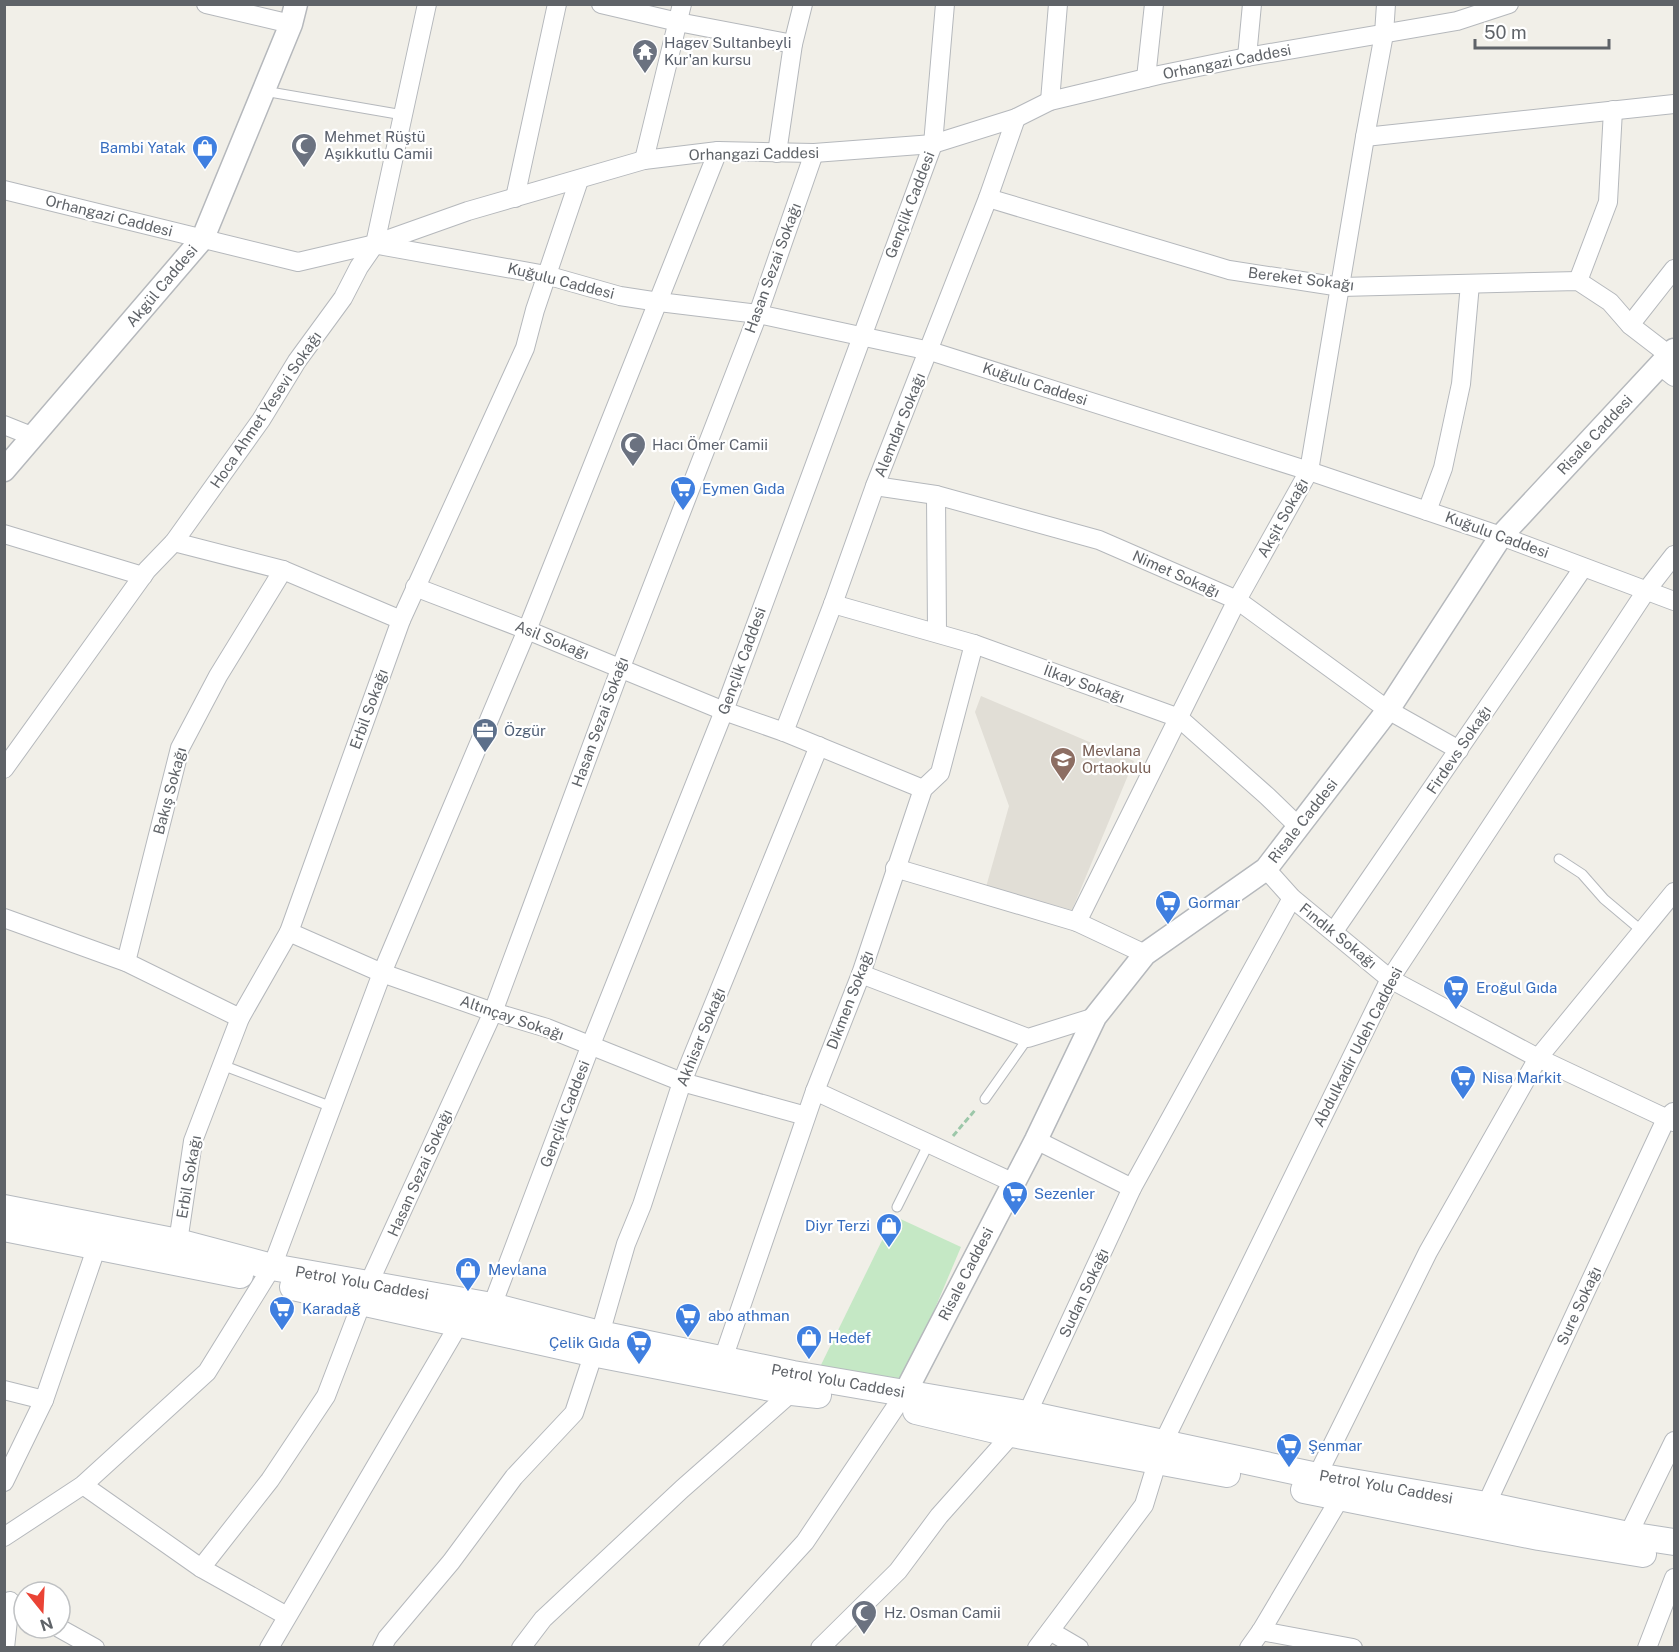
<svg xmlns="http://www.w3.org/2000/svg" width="1679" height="1652" font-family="'Public Sans',sans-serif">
	<rect width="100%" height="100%" fill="#f1efe8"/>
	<path fill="#e1ded6" d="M981 696 1134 761 1072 910 986 887 1009 806 975 712Z"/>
	<path fill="#c5e8c5" d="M894 1216 961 1247 905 1379 819 1369Z"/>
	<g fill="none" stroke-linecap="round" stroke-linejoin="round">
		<defs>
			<g id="service">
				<path d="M264 91 403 115"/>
				<path d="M1559 859 1582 874 1604 899 1642 931"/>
				<path d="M222 1065 332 1107"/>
				<path d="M985 1099 1028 1038"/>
				<path d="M897 1207 929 1143"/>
			</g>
			<g id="minor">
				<path d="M206 4 291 24"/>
				<path d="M601 4 678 22 793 44"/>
				<path d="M1247 57 1252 4"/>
				<path d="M1146 78 1154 4"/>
				<path d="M1050 101 1058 4"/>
				<path d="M1365 137 1674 104"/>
				<path d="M777 153 793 44 803 4"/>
				<path d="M644 160 682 4"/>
				<path d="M4 190 298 262 375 244 468 211 644 160 718 151 814 153 933 144 1016 118 1050 101 1159 75 1247 57 1457 21 1509 4"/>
				<path d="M515 198 557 4"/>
				<path d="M988 198 1229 270 1341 287 1578 281 1610 302 1630 325 1669 355"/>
				<path d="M378 245 546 275 620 296 659 302 758 314 930 351 1309 471 1501 536 1674 601"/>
				<path d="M1578 281 1608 202 1613 110"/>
				<path d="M1630 325 1674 269"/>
				<path d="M1660 366 1674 377"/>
				<path d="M4 425 34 437"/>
				<path d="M875 486 936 495 1099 540 1237 600 1388 710 1459 750"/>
				<path d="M936 495 937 632"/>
				<path d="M1427 511 1443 468 1461 384 1470 284"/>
				<path d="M4 534 143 576"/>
				<path d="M174 542 283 570 401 620"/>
				<path d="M415 587 527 630 724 711 784 732 923 789"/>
				<path d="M833 604 974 644 1179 718 1267 796 1299 827"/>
				<path d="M784 732 833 604 875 486 988 198 1016 118"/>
				<path d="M4 769 147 570 174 542 261 420 297 361 343 298 359 267 375 244 427 4"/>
				<path d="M895 868 1077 922 1145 954"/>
				<path d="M1266 869 1292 898 1390 979 1538 1058 1674 1122"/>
				<path d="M4 918 126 962 240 1018"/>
				<path d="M1077 922 1237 600 1309 471 1365 137 1384 34 1386 4"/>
				<path d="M1334 931 1583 568"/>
				<path d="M289 932 382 973 493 1012 547 1028 682 1082 806 1116"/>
				<path d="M126 962 180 748 218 676 283 570"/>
				<path d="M861 974 1028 1038 1095 1017"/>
				<path d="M815 1091 1014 1183"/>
				<path d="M1036 1140 1132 1188"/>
				<path d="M178 1242 193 1141 240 1018 289 932 401 620 525 348 535 310 579 180"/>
				<path d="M369 1283 493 1012 621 667 758 314 814 153"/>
				<path d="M492 1306 590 1047 724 711 933 144 945 4"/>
				<path d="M723 1359 815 1091 861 974 923 789 940 773 974 644"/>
				<path d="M4 1390 44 1400"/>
				<path d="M1317 1476 1428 1252 1538 1058 1674 892"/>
				<path d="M4 1482 44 1400 97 1246"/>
				<path d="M83 1485 201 1568 287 1616"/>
				<path d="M1486 1505 1666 1119 1673 1112"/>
				<path d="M1628 1535 1674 1441"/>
				<path d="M4 1537 83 1485 207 1372 272 1267 382 973 527 630 718 151"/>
				<path d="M201 1568 270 1480 326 1396 362 1302"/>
				<path d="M59 1628 95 1648"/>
				<path d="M1050 1631 1079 1648"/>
				<path d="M1261 1631 1353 1648"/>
				<path d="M5 1648 10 1601"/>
				<path d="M269 1648 465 1314"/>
				<path d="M382 1648 387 1638 451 1562 514 1477 574 1413 600 1334 626 1244 642 1205 682 1082 819 746"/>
				<path d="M521 1648 543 1619 682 1489 792 1392V1383"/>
				<path d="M708 1648 805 1542 905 1393"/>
				<path d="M820 1648 898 1571 939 1516 1012 1434 1027 1414 1132 1188 1292 898"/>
				<path d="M1037 1648 1144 1505 1163 1443 1390 979 1646 591 1674 555"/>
				<path d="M1249 1648 1261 1631 1346 1488"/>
				<path d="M1647 1648 1674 1578"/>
			</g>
			<g id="tertiary">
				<path d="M4 470 203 238 291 24 296 4"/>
				<path d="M905 1393 1036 1140 1095 1017 1145 954 1266 869 1388 710 1501 536 1674 350"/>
			</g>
			<g id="secondary">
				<path d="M4 1208 178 1242 272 1267 492 1306 600 1334 793 1374 1027 1414 1317 1476 1486 1505 1628 1535 1674 1542"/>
				<path d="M4 1228 240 1275"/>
				<path d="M293 1287 587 1352 792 1392 818 1395"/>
				<path d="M916 1411 1012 1434 1227 1474"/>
				<path d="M1304 1490 1539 1537 1643 1554"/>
			</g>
		</defs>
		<use href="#service" stroke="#b5b8bc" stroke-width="11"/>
		<use href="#minor" stroke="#b5b8bc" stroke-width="20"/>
		<use href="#tertiary" stroke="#b5b8bc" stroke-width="25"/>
		<use href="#secondary" stroke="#b6babf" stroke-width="28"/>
		<path stroke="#9cc7a9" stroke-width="3" stroke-dasharray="6 3" stroke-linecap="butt" d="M953 1136 976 1109"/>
		<use href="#service" stroke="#fff" stroke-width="9"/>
		<use href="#minor" stroke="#fff" stroke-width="18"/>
		<use href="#tertiary" stroke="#fff" stroke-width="22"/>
		<use href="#secondary" stroke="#fff" stroke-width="26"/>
	</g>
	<defs>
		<symbol id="temple-pin" viewBox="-11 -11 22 30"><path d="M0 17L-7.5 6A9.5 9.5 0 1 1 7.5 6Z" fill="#6b7280" stroke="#fff"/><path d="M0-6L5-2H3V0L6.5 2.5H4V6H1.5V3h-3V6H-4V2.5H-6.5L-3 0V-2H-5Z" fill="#fff"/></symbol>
		<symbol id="mosque-pin" viewBox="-11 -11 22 30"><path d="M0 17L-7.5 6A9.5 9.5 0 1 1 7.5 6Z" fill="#6b7280" stroke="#fff"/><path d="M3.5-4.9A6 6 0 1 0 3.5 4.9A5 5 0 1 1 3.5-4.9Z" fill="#fff"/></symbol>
		<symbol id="shop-pin" viewBox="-11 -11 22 30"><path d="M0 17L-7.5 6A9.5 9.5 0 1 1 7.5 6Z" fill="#3f7fe0" stroke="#fff"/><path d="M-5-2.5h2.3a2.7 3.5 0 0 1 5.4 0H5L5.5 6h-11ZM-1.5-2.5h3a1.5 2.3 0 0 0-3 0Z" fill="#fff"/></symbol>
		<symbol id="supermarket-pin" viewBox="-11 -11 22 30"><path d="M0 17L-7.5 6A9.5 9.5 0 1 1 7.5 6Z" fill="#3f7fe0" stroke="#fff"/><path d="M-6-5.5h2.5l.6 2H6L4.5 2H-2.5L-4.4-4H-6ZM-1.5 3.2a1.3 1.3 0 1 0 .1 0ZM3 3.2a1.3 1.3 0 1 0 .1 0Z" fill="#fff"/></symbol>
		<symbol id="office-pin" viewBox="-11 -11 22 30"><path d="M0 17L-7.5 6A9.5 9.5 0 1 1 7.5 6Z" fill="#5c6f8a" stroke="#fff"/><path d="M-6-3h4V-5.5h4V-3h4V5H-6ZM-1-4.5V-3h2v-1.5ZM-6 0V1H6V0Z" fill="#fff"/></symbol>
		<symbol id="school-pin" viewBox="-11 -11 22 30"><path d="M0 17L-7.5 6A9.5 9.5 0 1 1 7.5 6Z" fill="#8d6e63" stroke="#fff"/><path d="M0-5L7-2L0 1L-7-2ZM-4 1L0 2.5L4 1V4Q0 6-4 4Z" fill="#fff"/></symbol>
	</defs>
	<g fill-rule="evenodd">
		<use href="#temple-pin" x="630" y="37" width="30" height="40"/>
		<use href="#mosque-pin" x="289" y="131" width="30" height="40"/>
		<use href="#shop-pin" x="190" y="133" width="30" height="40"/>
		<use href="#mosque-pin" x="618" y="430" width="30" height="40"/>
		<use href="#supermarket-pin" x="668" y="474" width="30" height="40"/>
		<use href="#office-pin" x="470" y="716" width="30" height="40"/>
		<use href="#school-pin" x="1048" y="745" width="30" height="40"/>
		<use href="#supermarket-pin" x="1153" y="888" width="30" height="40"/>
		<use href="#supermarket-pin" x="1441" y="973" width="30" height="40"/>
		<use href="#supermarket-pin" x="1448" y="1063" width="30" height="40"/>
		<use href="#supermarket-pin" x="1000" y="1179" width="30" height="40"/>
		<use href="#shop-pin" x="874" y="1211" width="30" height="40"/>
		<use href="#shop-pin" x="453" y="1255" width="30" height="40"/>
		<use href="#supermarket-pin" x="267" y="1294" width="30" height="40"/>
		<use href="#supermarket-pin" x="673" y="1301" width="30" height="40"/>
		<use href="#shop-pin" x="794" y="1323" width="30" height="40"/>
		<use href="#supermarket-pin" x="624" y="1328" width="30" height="40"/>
		<use href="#supermarket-pin" x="1274" y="1431" width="30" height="40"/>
		<use href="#mosque-pin" x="849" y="1598" width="30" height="40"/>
	</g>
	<g text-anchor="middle" stroke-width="4.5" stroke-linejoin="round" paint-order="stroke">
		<g font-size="15" fill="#5b616d" stroke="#fff" text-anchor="start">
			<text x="664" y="48">Hagev Sultanbeyli<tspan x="664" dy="17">Kur'an kursu</tspan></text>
			<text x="324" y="142">Mehmet Rüştü<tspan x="324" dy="17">Aşıkkutlu Camii</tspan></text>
			<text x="652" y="450">Hacı Ömer Camii</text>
			<text x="884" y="1618">Hz. Osman Camii</text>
		</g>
		<g font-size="15" fill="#5f6368" stroke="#fff">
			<text transform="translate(1227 62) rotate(-11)" y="5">Orhangazi Caddesi</text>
			<text transform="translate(754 154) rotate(-1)" y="5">Orhangazi Caddesi</text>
			<text transform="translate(910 205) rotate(-69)" y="5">Gençlik Caddesi</text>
			<text transform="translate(109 216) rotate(14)" y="5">Orhangazi Caddesi</text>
			<text transform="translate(773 268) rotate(-70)" y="5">Hasan Sezai Sokağı</text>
			<text transform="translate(1301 279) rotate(7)" y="5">Bereket Sokağı</text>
			<text transform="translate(561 281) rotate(14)" y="5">Kuğulu Caddesi</text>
			<text transform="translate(162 286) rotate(-50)" y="5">Akgül Caddesi</text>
			<text transform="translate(1035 384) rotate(18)" y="5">Kuğulu Caddesi</text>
			<text transform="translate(266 410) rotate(-56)" y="5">Hoca Ahmet Yesevi Sokağı</text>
			<text transform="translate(900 425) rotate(-68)" y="5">Alemdar Sokağı</text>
			<text transform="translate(1595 435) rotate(-47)" y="5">Risale Caddesi</text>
			<text transform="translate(1283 518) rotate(-61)" y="5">Akşit Sokağı</text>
			<text transform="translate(1497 535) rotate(20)" y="5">Kuğulu Caddesi</text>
			<text transform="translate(1176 574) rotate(24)" y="5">Nimet Sokağı</text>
			<text transform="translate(552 640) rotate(22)" y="5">Asil Sokağı</text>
			<text transform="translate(742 661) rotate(-70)" y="5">Gençlik Caddesi</text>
			<text transform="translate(1084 684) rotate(20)" y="5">İlkay Sokağı</text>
			<text transform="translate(369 709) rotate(-70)" y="5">Erbil Sokağı</text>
			<text transform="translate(600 722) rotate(-70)" y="5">Hasan Sezai Sokağı</text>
			<text transform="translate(1459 750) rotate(-56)" y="5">Firdevs Sokağı</text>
			<text transform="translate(170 791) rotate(-75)" y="5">Bakış Sokağı</text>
			<text transform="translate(1303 821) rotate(-52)" y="5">Risale Caddesi</text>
			<text transform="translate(1338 936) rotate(39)" y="5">Fındık Sokağı</text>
			<text transform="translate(850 1000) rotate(-69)" y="5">Dikmen Sokağı</text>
			<text transform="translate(512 1018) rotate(19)" y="5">Altınçay Sokağı</text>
			<text transform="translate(701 1037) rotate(-68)" y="5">Akhisar Sokağı</text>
			<text transform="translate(1358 1047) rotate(-63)" y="5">Abdulkadir Udeh Caddesi</text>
			<text transform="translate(565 1114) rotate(-69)" y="5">Gençlik Caddesi</text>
			<text transform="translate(420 1173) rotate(-66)" y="5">Hasan Sezai Sokağı</text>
			<text transform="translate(189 1177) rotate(-80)" y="5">Erbil Sokağı</text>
			<text transform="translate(966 1274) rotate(-63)" y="5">Risale Caddesi</text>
			<text transform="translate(362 1283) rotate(10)" y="5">Petrol Yolu Caddesi</text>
			<text transform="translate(1084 1293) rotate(-65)" y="5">Sudan Sokağı</text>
			<text transform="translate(1579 1306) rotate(-65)" y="5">Sure Sokağı</text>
			<text transform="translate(838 1381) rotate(10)" y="5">Petrol Yolu Caddesi</text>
			<text transform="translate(1386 1487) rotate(10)" y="5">Petrol Yolu Caddesi</text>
		</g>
		<g font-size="15" fill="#366cbe" stroke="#fff" text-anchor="start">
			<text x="186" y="153" text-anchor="end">Bambi Yatak</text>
			<text x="702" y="494">Eymen Gıda</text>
			<text x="1188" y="908">Gormar</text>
			<text x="1476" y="993">Eroğul Gıda</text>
			<text x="1482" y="1083">Nisa Markit</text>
			<text x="1034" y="1199">Sezenler</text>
			<text x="870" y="1231" text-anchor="end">Diyr Terzi</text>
			<text x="488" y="1275">Mevlana</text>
			<text x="302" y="1314">Karadağ</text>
			<text x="708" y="1321">abo athman</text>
			<text x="828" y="1343">Hedef</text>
			<text x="620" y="1348" text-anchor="end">Çelik Gıda</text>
			<text x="1308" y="1451">Şenmar</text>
		</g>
		<g font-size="15" fill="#4e5e75" stroke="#fff" text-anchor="start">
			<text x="504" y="736">Özgür</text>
		</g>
		<g font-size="15" fill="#785e54" stroke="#fff" text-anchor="start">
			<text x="1082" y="756">Mevlana<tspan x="1082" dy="17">Ortaokulu</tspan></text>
		</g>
	</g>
	<rect width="1679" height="1652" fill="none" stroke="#5f6368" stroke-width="12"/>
	<g transform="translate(42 1610) rotate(162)"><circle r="28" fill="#ffffff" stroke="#bfc1c3" stroke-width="1.5"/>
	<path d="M0-4.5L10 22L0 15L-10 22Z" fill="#ea4335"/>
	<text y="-9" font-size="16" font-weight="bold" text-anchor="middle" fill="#5f6368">N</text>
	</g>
	<path d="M1475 39v9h134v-9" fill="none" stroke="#5f6368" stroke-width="3"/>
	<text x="1484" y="39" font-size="18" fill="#5f6368" stroke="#ffffff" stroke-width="4.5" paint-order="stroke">50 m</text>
</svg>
